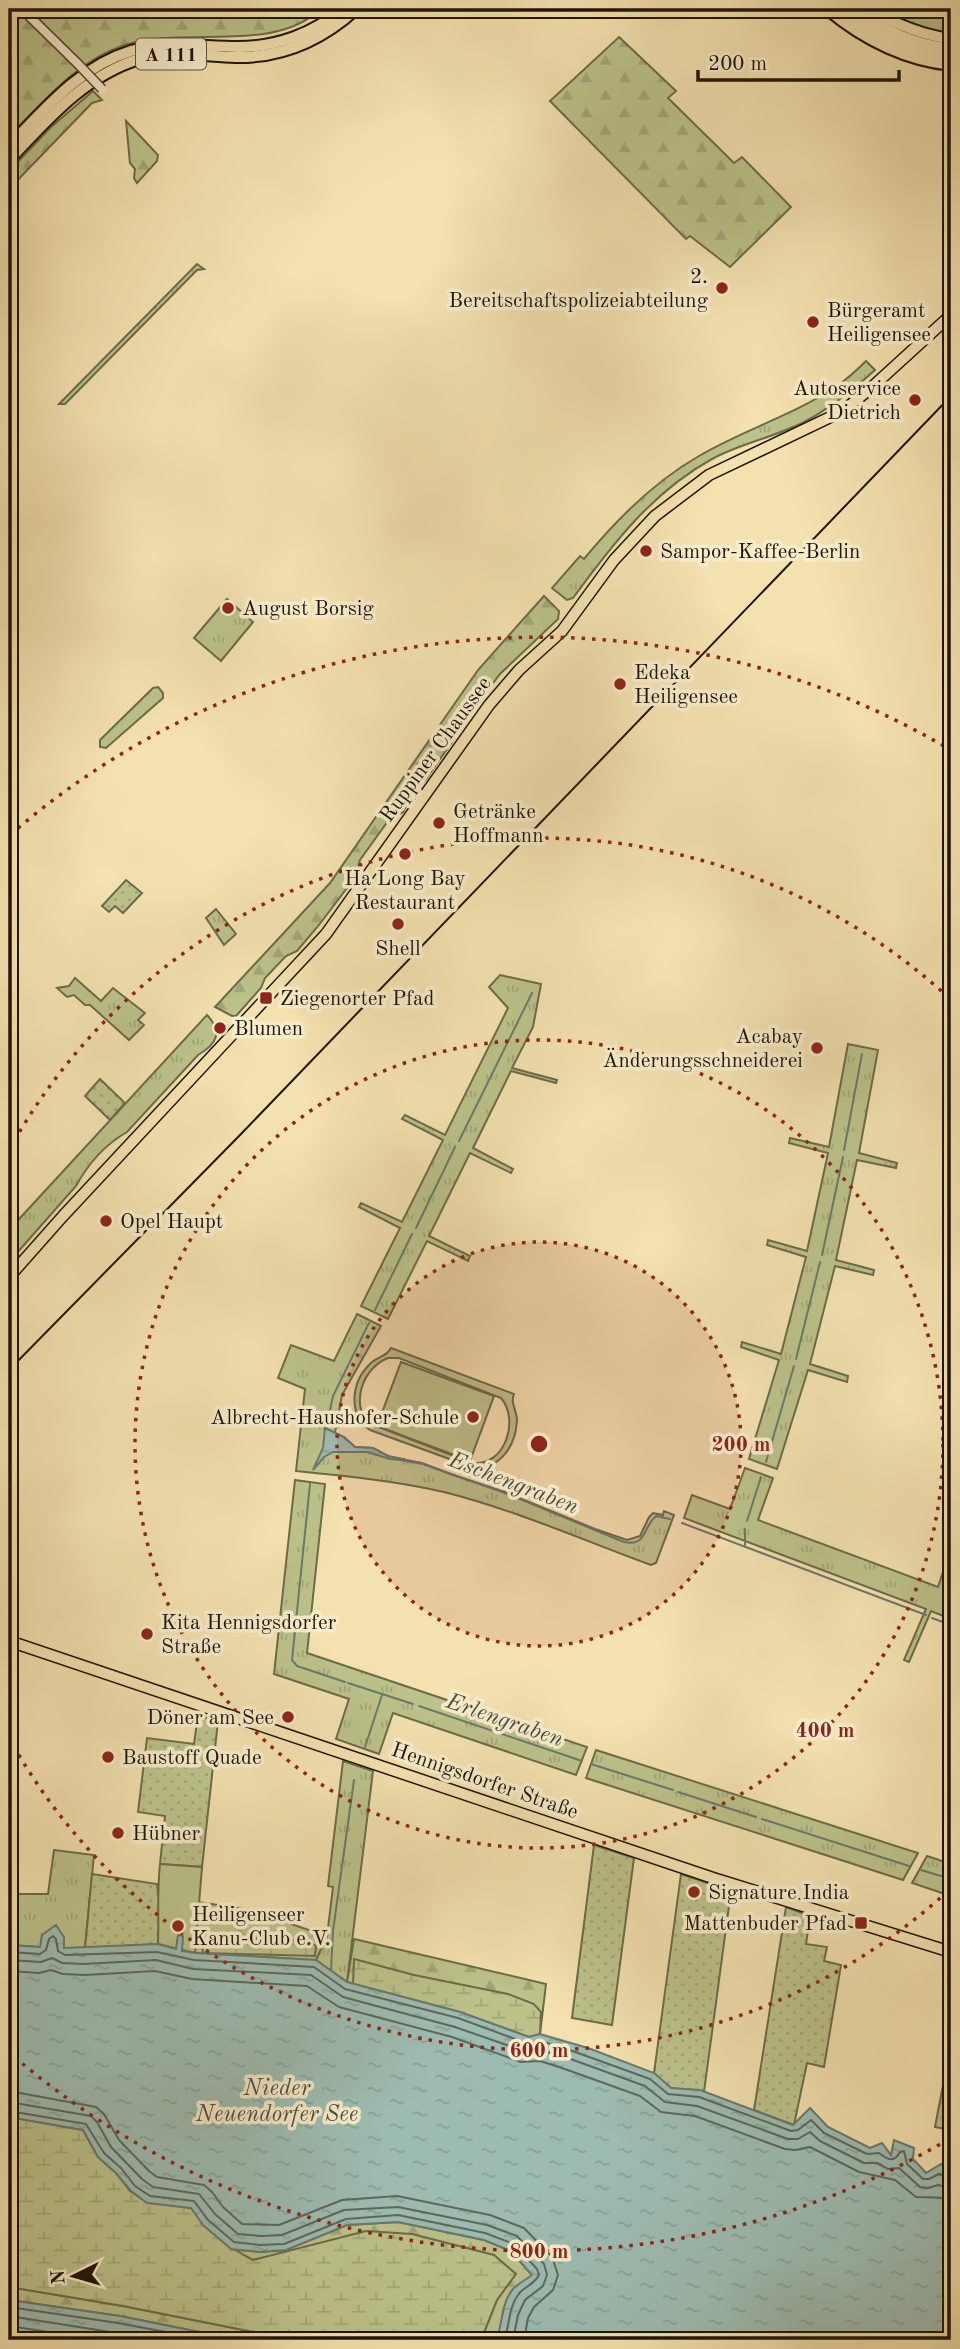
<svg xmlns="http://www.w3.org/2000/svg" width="960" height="2349" font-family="'Old Standard TT',serif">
	<defs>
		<pattern id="grass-tufts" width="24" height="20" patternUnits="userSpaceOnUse" patternTransform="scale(1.75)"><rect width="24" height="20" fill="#bcc28a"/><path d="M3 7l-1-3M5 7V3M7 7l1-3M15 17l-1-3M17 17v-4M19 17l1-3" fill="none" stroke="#a1a676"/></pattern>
		<pattern id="forest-firs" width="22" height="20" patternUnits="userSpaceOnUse" patternTransform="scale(1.75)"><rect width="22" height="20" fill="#bcc28a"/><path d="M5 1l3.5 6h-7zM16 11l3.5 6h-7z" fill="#a1a676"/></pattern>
		<pattern id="wetland-marsh" width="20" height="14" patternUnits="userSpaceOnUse" patternTransform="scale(1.75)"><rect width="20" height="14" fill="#bcc28a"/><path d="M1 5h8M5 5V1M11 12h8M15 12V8" fill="none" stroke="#a1a676"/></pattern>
		<pattern id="garden-dots" width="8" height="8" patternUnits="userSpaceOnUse" patternTransform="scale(1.75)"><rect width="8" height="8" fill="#bcc28a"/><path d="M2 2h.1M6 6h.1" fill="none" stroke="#a1a676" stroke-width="1.8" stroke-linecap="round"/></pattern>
		<pattern id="water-ripples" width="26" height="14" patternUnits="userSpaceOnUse" patternTransform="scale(1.75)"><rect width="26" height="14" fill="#9dbcb1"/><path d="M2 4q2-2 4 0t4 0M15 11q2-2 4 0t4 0" fill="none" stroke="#87a197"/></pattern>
	</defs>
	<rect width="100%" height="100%" fill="#f3e1af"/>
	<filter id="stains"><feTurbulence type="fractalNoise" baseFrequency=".00286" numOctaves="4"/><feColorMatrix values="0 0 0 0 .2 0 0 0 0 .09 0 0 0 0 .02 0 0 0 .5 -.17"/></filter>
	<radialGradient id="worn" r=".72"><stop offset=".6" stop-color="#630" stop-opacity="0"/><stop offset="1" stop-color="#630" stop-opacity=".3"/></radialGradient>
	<g fill="url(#grass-tufts)" stroke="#6c6b49" stroke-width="2">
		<path d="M197 264 204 269 197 270 65 404H59Z"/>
		<path d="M866 361 875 370C854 389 830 408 806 421 776 437 741 443 712 459 652 492 612 545 573 598L567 600 552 588 580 556 584 559C616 520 655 481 699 456 743 430 794 415 837 386 847 379 857 370 866 361Z"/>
		<path d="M227 599 253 622 221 661 194 638Z"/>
		<path d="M216 909 236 934 224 945 206 918Z"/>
		<path d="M500 975 541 984 533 1027 512 1068 557 1080 556 1083 511 1071 473 1148 513 1169 511 1173 470 1153 429 1236 470 1256 468 1261 427 1241 388 1319 361 1306 400 1228 359 1207 361 1203 402 1222 443 1140 402 1119 405 1115 445 1135 508 1008 489 987Z"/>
		<path d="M75 978 101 1001 113 988 145 1013 138 1020 144 1025 129 1040 90 1005H85L74 995 67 997 57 988 69 986Z"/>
		<path d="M207 1015C223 1032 217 1044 198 1055L127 1132C106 1144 88 1164 76 1186L9 1262V1230Z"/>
		<path d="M848 1044 878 1050 859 1153 897 1163 896 1168 857 1160 836 1260 874 1270 873 1275 835 1266 810 1364 848 1376 847 1382 808 1370 777 1469 749 1459 779 1360 741 1347 742 1342 781 1354 806 1257 767 1245 768 1240 807 1251 828 1153 789 1143 790 1138 829 1147Z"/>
		<path d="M357 1314 381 1326 342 1395 335 1433 344 1437 355 1447 373 1448 390 1457 422 1463 453 1475 505 1492 595 1529 627 1540 640 1536 649 1517 653 1513 663 1515 664 1511 674 1515 656 1563 651 1565C583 1540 515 1510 444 1492 396 1481 346 1476 296 1471L305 1389 278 1378 291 1345 334 1361Z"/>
		<path d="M745 1468 773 1478 758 1520 938 1587 951 1548V1563L943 1589 951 1593V1619L931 1611 909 1662 904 1660 926 1609 684 1518 692 1495 730 1509Z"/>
		<path d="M295 1480 325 1484 307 1653 587 1747 576 1775 393 1713 379 1754 336 1739 349 1699 274 1674Z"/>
		<path d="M596 1750 918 1853 903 1880 586 1778Z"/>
		<path d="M343 1761 373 1771 347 1982 316 1960 327 1936 333 1887 328 1886Z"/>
		<path d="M54 1850 94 1855 85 1948H64L42 1935 41 1947 9 1945V1894H48Z"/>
		<path d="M927 1856 951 1864V1896L912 1883Z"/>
	</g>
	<g fill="url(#forest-firs)" stroke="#6c6b49" stroke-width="2">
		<path d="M9 9H320C275 54 183 26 125 45 76 61 44 102 9 136Z"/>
		<path d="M877 9H951V34L905 24Z"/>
		<path d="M619 37 676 91 668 98 734 163 742 157 791 207 730 267 690 236 686 239 550 101Z"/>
		<path d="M93 91 102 100 92 103 9 189V171L51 127Z"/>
		<path d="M126 121 158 155 157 161 137 183 134 178 135 169 130 163Z"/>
		<path d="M544 596 559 611 558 619 500 674 457 731 452 742 426 779 417 786 403 812 388 821 360 860 356 876 319 925 297 951 286 956 265 978 261 988 236 1016H232L215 1007 330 883 478 670Z"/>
		<path d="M158 687 163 693V698L106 748 100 747V740L153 688Z"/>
		<path d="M198 1902 292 1916 291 1924 327 1936 316 1960 195 1953Z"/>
		<path d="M354 1939 546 1984 540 2034 347 1982Z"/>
		<path d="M398 2222 484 2240 511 2251 532 2275 503 2311 501 2328 496 2340H481L497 2300 515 2274 308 2247 253 2260 231 2249 260 2252 286 2250 347 2225Z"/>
		<path d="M9 2287 123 2306 294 2340H239L120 2316 9 2300Z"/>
	</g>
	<g fill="url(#wetland-marsh)" stroke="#6c6b49" stroke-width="2">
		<path d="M200 1933 241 1938 307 1941 316 1946 315 1956 203 1953Z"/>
		<path d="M354 1959 414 1975 508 1994 534 2004 541 2012 540 2034 529 2037 460 2012 353 1984Z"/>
		<path d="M9 2117 83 2130 98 2157 116 2173 130 2191 147 2202 191 2208C208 2231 227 2247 253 2260L366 2231 412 2234 494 2255 516 2274 497 2300 481 2340H294L123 2306 9 2287Z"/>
	</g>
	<g fill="url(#garden-dots)" stroke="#6c6b49" stroke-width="2">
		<path d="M126 880 142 893 123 913 115 906 109 912 102 906Z"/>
		<path d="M100 1079 125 1103 110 1120 85 1096Z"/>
		<path d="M198 1715 218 1721 202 1867 160 1864 165 1816 138 1812 147 1738 194 1744Z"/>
		<path d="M594 1845 634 1858 612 2025 572 2018Z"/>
		<path d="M92 1874 157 1884 160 1908 158 1944 85 1948Z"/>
		<path d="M681 1874 731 1891 704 2092 671 2088 654 2073Z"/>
		<path d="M786 1907 810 1916 806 1944 827 1947 824 1961 841 1965 824 2067 807 2063 794 2125 754 2110Z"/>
		<path d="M951 2044V2130L935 2127Z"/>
	</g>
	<g fill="#bcc28a" stroke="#6c6b49" stroke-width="2" fill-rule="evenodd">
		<path d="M391 1348 514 1394C510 1404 517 1410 517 1420 516 1446 500 1469 474 1468L370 1430C348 1415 351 1383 369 1365 375 1357 387 1357 391 1348ZM388 1358H399L501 1398C520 1420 505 1467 472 1463L368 1423C350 1402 364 1367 388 1358Z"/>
		<path d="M401 1362 494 1396 470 1461 377 1426Z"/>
		<path d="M160 1864 202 1867 195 1953 158 1944C159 1917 157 1890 160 1864Z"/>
	</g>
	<g fill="url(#water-ripples)" stroke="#6a796d" stroke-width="2">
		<path d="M325 1428 344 1437 355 1447 373 1448 388 1456 403 1459 401 1460 390 1459 367 1452H333L324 1457 313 1470 323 1448Z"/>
		<path d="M56 1925 64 1937V1948L158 1944 176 1949 178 1935 183 1936 182 1951 195 1953 316 1960 347 1982 460 2012 529 2037 540 2034 588 2048 654 2073 671 2088 700 2090 793 2125 810 2108 828 2127 870 2148 882 2143 891 2155 894 2140 914 2148 913 2159 926 2173 941 2164 951 2173V2340H496C503 2324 501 2303 513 2289 517 2284 527 2279 532 2275L511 2251 484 2240 398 2222 347 2225 286 2250 260 2252 231 2249 203 2225 191 2208 147 2203 130 2190 116 2173 98 2157 83 2130 9 2117V1945L40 1947 42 1935Z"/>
		<path d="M9 2300 120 2316 239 2340H9Z"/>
	</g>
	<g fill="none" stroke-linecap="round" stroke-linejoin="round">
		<g stroke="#5d685c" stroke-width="2">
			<path d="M9 1952 40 1954 46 1950 49 1939 53 1936 56 1939 58 1951 65 1955 157 1952 194 1960 314 1967 345 1989 458 2018 526 2043 540 2041 567 2049 650 2079 668 2094 699 2097 791 2131 798 2130 811 2120 824 2133 867 2154 879 2153C888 2160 894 2163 900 2152L904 2151 907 2164 923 2179H929L939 2174 951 2179"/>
			<path d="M9 1960 41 1962 52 1958 62 1963 84 1964 156 1960 193 1969 311 1975 343 1997 455 2027 524 2051 540 2050 565 2057 645 2086 665 2102 697 2106 788 2139H798L810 2132 820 2141 864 2163H877L888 2169 899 2168 920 2187 928 2188 938 2185 951 2188"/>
			<path d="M9 1971 39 1973 51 1970 63 1974 85 1975 155 1971 192 1979 307 1986 339 2007 452 2037 521 2062 540 2061 562 2068 640 2096 661 2112 695 2116 785 2149 795 2150 810 2147 859 2172 895 2180 916 2197 951 2198"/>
			<path d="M9 2091 96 2107 104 2114 119 2140 149 2171 157 2177 204 2185 212 2192 223 2207 242 2224 279 2225 342 2200 397 2196 490 2215 524 2228 552 2257 558 2275 553 2290 534 2307 528 2318 524 2340"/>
			<path d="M9 2102 91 2116 97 2122 111 2147 142 2179 153 2187 199 2194 215 2214 238 2234 261 2236 282 2235 344 2210 398 2207 487 2225 517 2236 544 2264 547 2275 543 2286 525 2300 518 2315 513 2340"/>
			<path d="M9 2111 86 2124 104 2153 121 2168 135 2186 150 2196 194 2201 208 2220 234 2242 260 2245 284 2244 346 2219 398 2215 485 2233 514 2244 537 2269 539 2275C534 2285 523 2287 518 2295 508 2309 510 2325 504 2340"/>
			<path d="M9 2307 118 2323 208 2340"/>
			<path d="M9 2316 161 2340"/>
			<path d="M9 2326 101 2340"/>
		</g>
		<g stroke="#6a796d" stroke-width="2">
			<path d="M459 1141 532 993"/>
			<path d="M844 1150 862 1054"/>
			<path d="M416 1228 455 1147"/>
			<path d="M822 1255 843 1157"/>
			<path d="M375 1310 412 1234"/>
			<path d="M796 1359 820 1262"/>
			<path d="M326 1429 333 1396 369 1323"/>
			<path d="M400 1460 423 1464 505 1493 624 1542C647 1547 642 1528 656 1516L670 1519"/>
			<path d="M766 1462 794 1366"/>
			<path d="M310 1484 292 1660 297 1666 345 1682"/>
			<path d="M747 1521 761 1477"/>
			<path d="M682 1523 926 1615"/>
			<path d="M745 1545V1529"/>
			<path d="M932 1618 951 1625"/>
			<path d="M348 1683 413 1704"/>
			<path d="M419 1706 582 1761"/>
			<path d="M365 1747 382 1695"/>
			<path d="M591 1764 673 1790"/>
			<path d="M678 1792 756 1817"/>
			<path d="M762 1819 909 1866"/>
			<path d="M921 1870 951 1879"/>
			<path d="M331 1970 333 1931 354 1780"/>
		</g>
		<defs>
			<path id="minor" d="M22 9 78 64"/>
			<g id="major">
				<path d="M9 1277 63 1216 326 934 489 705 519 670 562 631 614 560 655 516 709 475 843 411 871 388 951 315"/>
				<path d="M9 1641 713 1878 951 1952"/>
			</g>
			<g id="highway">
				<path d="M827 9C863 39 904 60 951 65"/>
				<path d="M840 9C872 34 910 52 951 57"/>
				<path d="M853 9C886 31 912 44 951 49"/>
				<path d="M869 9C895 24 921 35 951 39"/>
				<path d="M9 146C45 109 79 67 131 51 167 40 201 47 238 47 276 47 313 34 342 9"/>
				<path d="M9 160C47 120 84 76 139 59 171 50 203 56 235 57 283 58 322 40 356 9"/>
			</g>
		</defs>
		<use href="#minor" stroke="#524732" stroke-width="11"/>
		<use href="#major" stroke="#1d1408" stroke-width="13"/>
		<use href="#highway" stroke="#1d1408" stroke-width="14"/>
		<use href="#minor" stroke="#f7eccb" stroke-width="8"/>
		<use href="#major" stroke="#f3e1af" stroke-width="10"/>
		<use href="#highway" stroke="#f3e1af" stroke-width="10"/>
		<path stroke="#1d1408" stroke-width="2" d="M9 1370 241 1134 951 396"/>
		<defs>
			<path id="minor-bridge" d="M78 64 102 89"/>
		</defs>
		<use href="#minor-bridge" stroke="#524732" stroke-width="11" stroke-linecap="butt"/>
		<use href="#minor-bridge" stroke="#f7eccb" stroke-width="8"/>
	</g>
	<circle cx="539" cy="1444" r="202" fill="#8f2418" fill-opacity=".12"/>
	<g fill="none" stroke="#8f2418" stroke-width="3.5" stroke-dasharray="3.5 7">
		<circle cx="539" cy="1444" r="202"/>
		<circle cx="539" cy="1444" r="404"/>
		<path d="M948 1891A606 606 0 0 1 9 1738M9 1150A606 606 0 0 1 948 997"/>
		<path d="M949 2139A807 807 0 0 1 10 2053M10 835A807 807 0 0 1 949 749"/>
	</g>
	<g fill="#8f2418" stroke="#f7eccb" stroke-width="2.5">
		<circle cx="722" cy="288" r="7"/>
		<circle cx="813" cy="322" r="7"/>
		<circle cx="915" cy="400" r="7"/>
		<circle cx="646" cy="551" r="7"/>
		<circle cx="228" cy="608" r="7"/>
		<circle cx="620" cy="684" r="7"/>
		<circle cx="439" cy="823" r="7"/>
		<circle cx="405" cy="854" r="7"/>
		<circle cx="398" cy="924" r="7"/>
		<rect x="259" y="991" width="14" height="14" rx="3.5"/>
		<circle cx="220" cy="1028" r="7"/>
		<circle cx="817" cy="1048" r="7"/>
		<circle cx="106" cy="1221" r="7"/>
		<circle cx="473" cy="1417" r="7"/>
		<circle cx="147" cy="1634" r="7"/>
		<circle cx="288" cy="1717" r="7"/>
		<circle cx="108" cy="1757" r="7"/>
		<circle cx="118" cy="1833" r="7"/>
		<circle cx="694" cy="1892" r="7"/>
		<rect x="854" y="1916" width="14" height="14" rx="3.5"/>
		<circle cx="178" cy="1926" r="7"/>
	</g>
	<g text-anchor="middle" stroke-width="7" stroke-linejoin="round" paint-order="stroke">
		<rect fill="#f7eccb" stroke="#5e5542" stroke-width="2" x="136" y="38.5" width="70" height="31" rx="5"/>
		<g font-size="19" font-weight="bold" fill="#1d1408">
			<text x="171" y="61">A 111</text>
		</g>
		<g font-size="21" fill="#1d1408" stroke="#f7eccb" text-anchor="start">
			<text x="708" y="283" text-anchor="end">2.<tspan x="708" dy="24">Bereitschaftspolizeiabteilung</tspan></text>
			<text x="827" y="317">Bürgeramt<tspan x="827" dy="24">Heiligensee</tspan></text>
			<text x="901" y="395" text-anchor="end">Autoservice<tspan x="901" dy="24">Dietrich</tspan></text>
			<text x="660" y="558">Sampor-Kaffee-Berlin</text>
			<text x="242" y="615">August Borsig</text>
			<text x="634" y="679">Edeka<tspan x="634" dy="24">Heiligensee</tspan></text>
			<text x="453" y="818">Getränke<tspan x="453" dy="24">Hoffmann</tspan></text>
			<text x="405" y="885" text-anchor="middle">Ha Long Bay<tspan x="405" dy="24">Restaurant</tspan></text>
			<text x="398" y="955" text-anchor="middle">Shell</text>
			<text x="280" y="1005">Ziegenorter Pfad</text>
			<text x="234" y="1035">Blumen</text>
			<text x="803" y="1043" text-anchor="end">Acabay<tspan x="803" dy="24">Änderungsschneiderei</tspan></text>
			<text x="120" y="1228">Opel Haupt</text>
			<text x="459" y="1424" text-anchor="end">Albrecht-Haushofer-Schule</text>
			<text x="161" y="1629">Kita Hennigsdorfer<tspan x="161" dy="24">Straße</tspan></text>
			<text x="274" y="1724" text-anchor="end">Döner am See</text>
			<text x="122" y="1764">Baustoff Quade</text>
			<text x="132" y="1840">Hübner</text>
			<text x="708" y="1899">Signature India</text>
			<text x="192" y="1921">Heiligenseer<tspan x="192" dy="24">Kanu-Club e.V.</tspan></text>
			<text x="847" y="1930" text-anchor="end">Mattenbuder Pfad</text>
		</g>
		<g font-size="21" fill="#1d1408" stroke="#f7eccb">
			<text transform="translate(435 749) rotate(-54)" y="7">Ruppiner Chaussee</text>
			<text transform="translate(485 1780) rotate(19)" y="7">Hennigsdorfer Straße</text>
		</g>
		<g font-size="23" font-style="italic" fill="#4a4f43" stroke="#f7eccb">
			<text transform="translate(514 1482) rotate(21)" y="8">Eschengraben</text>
			<text transform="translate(505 1719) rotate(19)" y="8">Erlengraben</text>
			<text x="277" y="2095">Nieder<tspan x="277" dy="26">Neuendorfer See</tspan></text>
		</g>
	</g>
	<circle cx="539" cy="1444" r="10" fill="#8f2418" stroke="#f7eccb" stroke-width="3.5"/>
	<g font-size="21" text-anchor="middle" font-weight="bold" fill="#8f2418" stroke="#f7eccb" stroke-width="7" stroke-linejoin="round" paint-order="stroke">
		<text x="741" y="1451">200 m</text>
		<text x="825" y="1737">400 m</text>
		<text x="539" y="2057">600 m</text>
		<text x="539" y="2258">800 m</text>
	</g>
	<rect width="960" height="2349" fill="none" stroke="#f3e1af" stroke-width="35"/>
	<rect x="10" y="10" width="939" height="2328" fill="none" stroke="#1d1408" stroke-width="3.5"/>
	<rect x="18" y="18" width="925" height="2314" fill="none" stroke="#1d1408" stroke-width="2"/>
	<g transform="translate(74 2276) rotate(265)" stroke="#f7eccb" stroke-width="5" paint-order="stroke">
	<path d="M0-5L12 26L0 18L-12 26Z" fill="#1d1408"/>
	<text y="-10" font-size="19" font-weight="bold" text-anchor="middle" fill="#1d1408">N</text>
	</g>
	<path d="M698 70v10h201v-10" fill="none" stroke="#1d1408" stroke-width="3.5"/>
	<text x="708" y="70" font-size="21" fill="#1d1408" stroke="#f7eccb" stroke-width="5" paint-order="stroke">200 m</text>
	<rect width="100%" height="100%" filter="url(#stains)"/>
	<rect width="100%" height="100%" fill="url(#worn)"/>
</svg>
